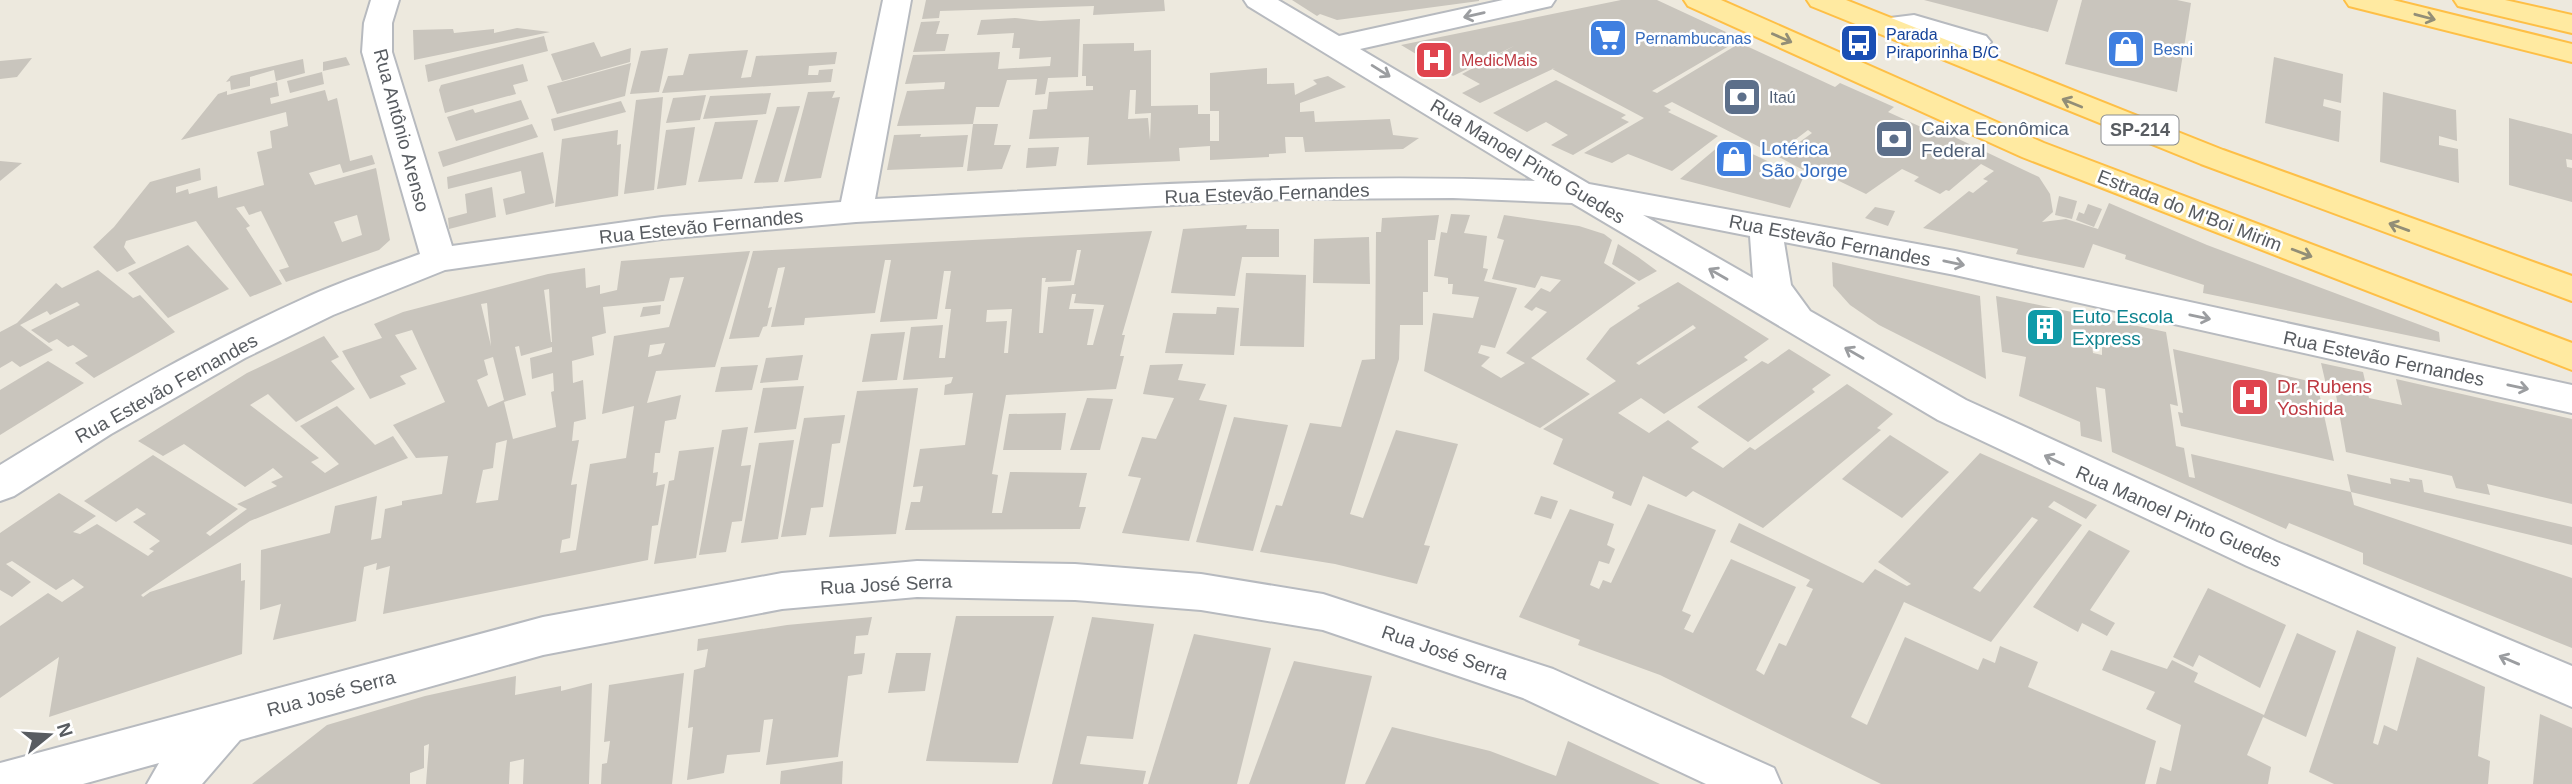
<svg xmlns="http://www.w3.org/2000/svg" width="2572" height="784" font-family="Helvetica,sans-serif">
	<rect width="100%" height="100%" fill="#ede9de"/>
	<g fill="#c9c5bd" fill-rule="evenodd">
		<path d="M926 0H1164L1165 11 1093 15 1094 6 940 11 939 18 922 19Z"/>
		<path d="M1292 0H1479V1L1337 20 1320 14 1317 16Z"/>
		<path d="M1621 0H1657L1741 39 1652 91 1657 93 1740 43 1835 87 1840 83 1894 107 1888 112 1941 136 1946 133 2039 177 2050 194 2053 212 2042 222 2066 219 2098 229 2109 203 2207 245 2439 332 2440 342 2203 293 2204 285 2125 259 2126 255 2093 244 2084 268 2016 254 2018 249 1923 228 1969 191 1973 193 1988 181 1983 179 1994 171 1981 164 1949 191 1946 190 1940 194 1914 181 1919 177 1902 169 1866 194 1812 168 1807 172 1779 157 1812 133 1808 130 1775 155 1672 102 1664 106 1671 110 1668 112 1718 136 1672 171 1628 154 1612 163 1584 153 1644 118 1552 69 1555 68 1480 103 1462 93 1480 84 1462 74 1514 46 1453 76 1401 45Z"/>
		<path d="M1924 0H2058L2048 32Z"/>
		<path d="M2082 0H2177L2191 3 2177 92 2065 64Z"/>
		<path d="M1015 18 1040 21 1080 19 1078 77 1048 78 1045 94 1035 95 1037 79 1007 80 999 107H976L973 124 897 126 907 91 944 89 945 82 905 84 913 55 1000 52 998 69 1050 66 1051 57 1019 59 1020 48H1012L1014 33 977 35 981 20Z"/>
		<path d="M940 21 936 34H949L945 51 913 52 921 22Z"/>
		<path d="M517 28 550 32 414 60 413 30 453 29 454 33 494 29V33Z"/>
		<path d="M544 36 548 51 428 82 425 65Z"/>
		<path d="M594 42 601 57 631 48 630 62 562 81 551 54Z"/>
		<path d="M1134 43V51L1151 50V106L1198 105V114H1210V141H1219V111H1210V73L1267 68V84L1294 83 1295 95 1317 84 1313 80 1328 76 1346 87 1300 103V112L1314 111 1315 122 1390 119 1393 135 1419 138 1403 149 1305 152 1303 137H1285L1286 153 1269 154V157L1210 160V146L1179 148 1180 161 1087 165 1089 137 1029 139 1033 110 1047 109 1049 92 1093 90V86H1086V76H1082L1083 44ZM1130 90H1136L1135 114 1151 113 1150 140 1148 118 1128 119Z"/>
		<path d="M668 48 659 92 630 94 641 51Z"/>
		<path d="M748 50 741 78 751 77 756 56 837 52 835 64 809 66 808 75H818L819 70 833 69 831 82 662 93 668 76 683 75 689 54Z"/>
		<path d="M346 57 350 65 323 71V62Z"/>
		<path d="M2274 57 2343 74 2341 103 2324 99 2323 106 2341 111 2339 142 2265 123Z"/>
		<path d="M32 58 17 77 0 79V61Z"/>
		<path d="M303 59 305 73 276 81 274 70 250 77V86L231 90 230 81 226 82 231 76Z"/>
		<path d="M631 63 625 96 557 114 547 86Z"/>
		<path d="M523 64 528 81 513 85 516 94 445 113 439 90 441 85Z"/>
		<path d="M322 72 324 84 290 93 287 81Z"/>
		<path d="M1556 80 1626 115 1621 118 1629 122 1573 155 1551 145 1568 135 1546 122 1527 132 1493 113Z"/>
		<path d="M277 82 279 96 270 98 271 104 325 90 328 101 337 98 350 161 372 155 375 164 343 173 340 164 309 173 315 185 376 168 390 240 379 250 286 282 279 270 289 267 261 211 249 215 244 206 236 208 250 226 246 228 282 284 250 297 196 221 126 241 124 247 136 263 117 272 93 247 114 227 150 182 200 168 201 180 176 187V193L188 189 189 194 217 186 218 198 264 185 257 152 272 148 270 131 288 126 286 112 181 140 218 94 227 91V95ZM357 215 362 235 342 242 334 222Z"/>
		<path d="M835 91 832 98 840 97 821 178 784 182 808 92Z"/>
		<path d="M2383 92 2456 110 2457 141 2439 136V145L2458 149 2459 183 2380 162Z"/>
		<path d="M771 93 766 114 703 119 710 96Z"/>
		<path d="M706 95 700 120 666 123 673 98Z"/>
		<path d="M663 97 654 190 624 194 636 100Z"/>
		<path d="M521 100 529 119 456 141 447 117 473 109 475 113Z"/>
		<path d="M621 101 626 112 554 131 551 119Z"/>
		<path d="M800 106 778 182 754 183 777 107Z"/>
		<path d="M2509 118 2572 134V160L2566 159 2567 167 2572 168V202L2509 185Z"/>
		<path d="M758 120 742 179 698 182 715 122Z"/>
		<path d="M532 124 538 137 443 167 438 152Z"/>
		<path d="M973 124H998L994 145H1011L1002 169 967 171Z"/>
		<path d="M695 127 686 185 657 189 666 130Z"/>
		<path d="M618 130 617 145 621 144 618 196 555 207 562 139Z"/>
		<path d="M921 134 920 137 968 135 963 167 887 170 894 135Z"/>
		<path d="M1725 141 1803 178 1790 208 1680 179Z"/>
		<path d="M1059 147 1056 166 1026 168 1028 148Z"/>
		<path d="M543 152 554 203 506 215 503 199 525 193 521 171 448 189 447 177Z"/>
		<path d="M0 161 22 163 0 181Z"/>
		<path d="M492 187 496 217 449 229 448 218 467 213 465 194Z"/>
		<path d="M2059 196 2077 201 2072 219 2055 215Z"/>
		<path d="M2088 204 2102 209 2094 227 2076 220 2079 212 2084 214Z"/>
		<path d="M1875 207 1895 211 1888 226 1865 218Z"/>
		<path d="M1451 214 1470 215 1464 233 1487 236 1483 268 1488 269 1484 281 1517 288 1495 348 1481 345 1478 353 1490 357 1481 366 1501 378 1525 363 1506 353 1547 312 1536 307 1532 311 1524 307 1541 288 1550 292 1561 280 1541 276 1535 288 1492 279 1504 240 1497 238 1504 215 1579 226 1604 234 1612 240 1604 263 1636 283 1531 358 1590 394 1540 428 1424 371 1433 313 1473 318 1479 297 1452 294 1453 284H1448V278L1434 276 1441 232 1447 233Z"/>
		<path d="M1439 215 1435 240H1428V292H1423V325H1400L1399 359 1350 514 1363 518 1396 430 1458 444 1424 545 1430 546 1417 584 1335 564 1260 552 1276 505 1282 506 1310 423 1341 427 1362 360 1375 359 1376 232H1381L1382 218Z"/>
		<path d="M1247 225 1246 229H1279V257H1242L1235 296 1171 293 1183 229Z"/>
		<path d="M1152 231 1122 335H1125L1120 356H1124L1116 389 1006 395 992 474 998 475 992 513H1002L1010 472 1087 473 1079 507H1086L1080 529 905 530 911 502H920L923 486 913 487 920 449 965 445 973 393 944 395 945 385 951 383 953 377 903 380 911 327 943 325 939 358H945L951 309H945L951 271H944L937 319 880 322 891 260H885L875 313 805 318 804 325 771 327 785 267 778 268 768 308 772 307 767 326 763 327 759 337 729 339 753 251ZM1077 250H1081L1074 285 1048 287 1043 333H1039L1042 278H1046L1045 282 1071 281ZM1072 294H1076L1074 303 1104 305 1093 345H1087L1094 309H1069ZM1012 309 1008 353H1004L1007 321 986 322 987 310Z"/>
		<path d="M1369 237 1370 284 1313 283 1314 239Z"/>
		<path d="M1618 244 1638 257 1657 271 1639 281 1612 264Z"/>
		<path d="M188 245 229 289 168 318 128 273Z"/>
		<path d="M750 251 715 367 656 371 647 403 681 395 676 419 665 421 660 453H655L653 473 658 472 656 486 665 484 658 525 652 526 648 560 383 614 390 566 376 570 377 563 364 567 356 621 273 640 281 604 260 610 261 550 330 533 335 506 377 496 371 540 381 538 385 509 402 505V501L442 494 448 456 416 458 393 425 445 402 412 330 395 335 417 369 400 376 406 384 370 399 342 351 382 338 374 324 403 312 548 274 585 268 586 288 600 285V294L617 290 621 261ZM684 277 669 327 614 336 602 414 634 406 626 458 590 464 576 550 560 553 562 540 570 538 577 484 571 485 579 440 572 441 574 422 586 419 583 380 573 383 572 361 594 355 592 337 606 333 603 307 664 301 670 278ZM549 289 552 342H551L544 290ZM487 303 491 346 481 304ZM665 343 661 354 648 357 650 345ZM519 346 521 356 552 347V352L530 358 532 379 553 373 554 391 551 392 556 427 513 439 504 402 526 395 515 347ZM493 357 504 400 488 407 477 380 488 375 484 360ZM507 440 498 500 476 503 483 470 493 468 496 443Z"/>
		<path d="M1832 262 1980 296 1986 379 1879 325 1850 305 1833 286Z"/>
		<path d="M98 270 133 298 140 295 175 332 94 378 75 363 88 356 73 345 68 347 57 339 49 343 31 330 80 305 77 302 50 315 47 311 20 325 53 350 20 367 12 361 0 368V332L17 323 56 283 62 288Z"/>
		<path d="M1246 273 1306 275 1304 347 1240 346Z"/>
		<path d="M1678 282 1769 339 1744 357 1748 360 1664 414 1641 398 1618 413 1649 433 1668 420 1699 442 1691 448 1723 468 1750 447 1755 450 1847 384 1893 414 1877 428 1881 430 1763 528 1693 491 1686 497 1643 476 1631 506 1612 498 1614 492 1553 464 1563 439 1543 429 1616 381 1586 359 1610 328 1640 308 1637 306ZM1693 325 1696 328 1639 365 1636 363Z"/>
		<path d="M1996 296 2166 332 2178 406 2170 404 2176 446 2184 448 2189 477 2195 478 2191 454 2351 492 2354 505 2572 578V648L2363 564V553L2289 523 2286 529 2112 452 2105 389 2096 387 2102 442 2081 436 2080 422 2019 396 2026 357 2002 352ZM2091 338 2102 340V355L2093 353Z"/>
		<path d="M661 305 660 314 640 317 643 307Z"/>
		<path d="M1217 307 1239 308 1234 355 1165 353 1173 313 1216 314Z"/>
		<path d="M905 332 897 380 862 382 871 334Z"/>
		<path d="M324 336 339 357 331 361 355 389 296 422 268 394 250 405 319 458 311 462 325 473 339 464 300 426 337 406 375 445 393 436 408 458 250 521 141 595 143 597 150 592 241 563V581L245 580 242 654 49 717 59 657 0 698V626L48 593 62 602 84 587 73 579 56 590 12 561 6 564 31 582 12 597 0 590V533L59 493 96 516 73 532 80 534 97 524 148 556 154 551 149 549 160 541 133 522 146 514 137 508 116 522 84 501 153 455 238 509 206 533 210 536 247 509 237 504 277 486 271 482 283 477 273 468 245 487 184 444 163 456 138 441 247 373Z"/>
		<path d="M1789 349 1831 375 1812 389 1815 392 1748 442 1697 407 1762 361 1768 364Z"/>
		<path d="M2173 349 2317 383 2334 461 2181 426 2178 412 2183 413Z"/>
		<path d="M803 355 798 380 760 383 766 358Z"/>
		<path d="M48 361 84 383 0 435V390Z"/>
		<path d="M2321 363 2363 372 2369 398 2402 405 2396 379 2572 419V504L2487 484 2490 495 2456 488 2452 476 2346 452 2336 395 2328 393Z"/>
		<path d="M1183 364 1178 380 1206 384 1199 400 1227 405 1189 541 1122 533 1141 478 1128 476 1142 437 1156 439 1174 398 1143 394 1150 365Z"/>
		<path d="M758 365 752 390 715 392 721 367Z"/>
		<path d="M804 386 796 429 754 433 763 388Z"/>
		<path d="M918 388 896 534 829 537 857 391Z"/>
		<path d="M1087 398 1113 399 1100 450H1070Z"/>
		<path d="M1066 413 1061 450H1003L1009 414Z"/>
		<path d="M845 415 840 443 832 444 823 507 811 508 806 535 781 537 804 418Z"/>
		<path d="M1234 417 1288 425 1253 551 1196 542Z"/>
		<path d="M748 427 741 466 751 465 742 521 732 522 726 552 699 555 722 430Z"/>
		<path d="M1890 435 1949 472 1902 518 1842 479Z"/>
		<path d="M794 440 778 539 741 543 759 443Z"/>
		<path d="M714 447 696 558 654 564 669 481 674 480 679 451Z"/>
		<path d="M1980 453 2097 505 2086 519 2054 501 2048 507 2082 525 1991 642 1904 602 1851 717 1867 725 1905 637 1978 670 1983 658 1995 663 2000 646 2038 662 2028 687 2156 741 2145 784H1881L1660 675 1578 645 1580 640 1519 617 1570 509 1614 524 1607 545 1615 549 1609 564 1599 561 1590 585 1599 589 1603 580 1611 583 1648 504 1716 530 1682 611 1691 615 1684 629 1693 633 1731 559 1796 587 1756 670 1764 675 1779 643 1786 646 1813 589 1806 586 1810 580 1730 542 1739 523 1863 583 1875 569 1907 586 1911 584 1878 562ZM2032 517 2038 520 1980 592 1973 588Z"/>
		<path d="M2347 474 2391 484 2390 478 2410 482 2409 478 2422 480 2424 492 2572 527V545L2351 492Z"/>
		<path d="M1541 496 1558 501 1551 519 1534 514Z"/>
		<path d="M2089 530 2130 551 2090 610 2115 623 2107 636 2082 623 2078 632 2033 607Z"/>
		<path d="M2208 588 2286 625 2260 688 2199 655 2193 667 2173 657Z"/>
		<path d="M956 616H1054L1018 763 926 761Z"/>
		<path d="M872 617 868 635 856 636 854 654 865 653 862 674 848 676 838 757 766 765 773 719 764 720 760 752 727 755 724 773 687 780 693 727 688 728 694 670 705 667 708 649 697 651 698 639 787 625Z"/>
		<path d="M1092 617 1154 624 1133 739 1087 736 1080 764 1146 771 1143 784H1052Z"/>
		<path d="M2357 630 2396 647 2373 743 2378 745 2384 725 2397 731 2417 657 2485 687 2478 756 2490 761 2488 784H2334L2309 772Z"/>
		<path d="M2297 633 2336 651 2306 737 2263 717 2247 755 2271 767 2268 784H2156L2160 767 2171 771 2181 725 2146 709 2155 692 2102 670 2111 650 2167 669 2172 660 2198 673 2194 682 2264 715Z"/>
		<path d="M1194 634 1271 648 1237 784H1148Z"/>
		<path d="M896 653H931L925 691 888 693Z"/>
		<path d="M1294 661 1372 676 1345 784H1249Z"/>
		<path d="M684 673 672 784H601L602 764 607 763 610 741 604 742 609 685Z"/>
		<path d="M516 676 515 695 561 686V691L592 683 589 784H523L524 759 510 762 509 784H426L429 744 424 746V768L410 773V784H252L327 725 425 696Z"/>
		<path d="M2540 714 2572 728V784H2533Z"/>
		<path d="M1392 727 1490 751 1556 776 1568 741 1660 784H1365Z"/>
		<path d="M843 761 842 784H780L781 771Z"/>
	</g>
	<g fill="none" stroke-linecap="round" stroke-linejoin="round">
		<defs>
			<g id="minor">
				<path d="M371 0H399L392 23V52L452 246 662 217 841 202 883 0H911L875 199C1095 188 1315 172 1535 181L1248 6 1244 0H1278L1339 36 1503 0H1555L1551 6 1360 49 1589 184 1955 251 2572 385V413L1955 275 1784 242 1791 285 1810 311 1966 400 2277 542 2572 666V707L2247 566 1938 420 1572 203 1453 198 1285 199 856 222 662 239 445 270 333 315 245 358 111 434 14 496 0 501V465C99 404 199 346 305 298 342 281 382 268 420 254L362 52 364 23ZM1643 215 1750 236 1753 278Z"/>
				<path d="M1914 15 1986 36 1991 42 1986 48 1976 51 1913 33 1874 32 1870 26 1874 20Z"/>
				<path d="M917 561 1075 564 1201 574 1323 594 1553 669 1774 768 1781 784H1706L1523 698 1323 630 1201 610 1075 600 917 597 782 609 543 655 240 740 202 784H147L159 763 83 784H0V763L4 762 543 617 782 573Z"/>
			</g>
			<g id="major">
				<path d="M1684 0H1721L2044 143 2572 343V370L2022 157 1688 6Z"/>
				<path d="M1807 0H1846L2223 150 2572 276V301L2201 164 1811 6Z"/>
				<path d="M2345 0H2393L2572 44V62L2349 6Z"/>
				<path d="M2454 0H2505L2572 15V33L2458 6Z"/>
			</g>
		</defs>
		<use href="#minor" stroke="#b7babf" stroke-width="4"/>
		<use href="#major" stroke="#febf46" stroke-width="4"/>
		<use href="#minor" fill="#fff" fill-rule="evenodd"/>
		<use href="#major" fill="#ffeaa1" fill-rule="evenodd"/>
	</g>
	<defs><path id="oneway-shaft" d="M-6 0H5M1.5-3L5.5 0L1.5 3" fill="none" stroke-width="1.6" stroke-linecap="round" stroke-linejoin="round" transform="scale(1.75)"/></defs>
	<g stroke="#9b9da0">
		<use href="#oneway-shaft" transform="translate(1474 15) rotate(167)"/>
		<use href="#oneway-shaft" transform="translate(1381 71) rotate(32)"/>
		<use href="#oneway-shaft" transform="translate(1954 263) rotate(12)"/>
		<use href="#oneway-shaft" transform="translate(1718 274) rotate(-150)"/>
		<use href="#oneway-shaft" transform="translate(2200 317) rotate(12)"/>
		<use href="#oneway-shaft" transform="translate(1854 353) rotate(-150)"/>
		<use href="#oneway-shaft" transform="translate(2518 387) rotate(12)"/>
		<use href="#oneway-shaft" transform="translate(2054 460) rotate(-154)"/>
		<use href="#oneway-shaft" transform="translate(2509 660) rotate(-157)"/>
	</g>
	<g stroke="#928e77">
		<use href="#oneway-shaft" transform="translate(2425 17) rotate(15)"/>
		<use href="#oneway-shaft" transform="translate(1782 38) rotate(24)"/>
		<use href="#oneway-shaft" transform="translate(2072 103) rotate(-158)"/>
		<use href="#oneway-shaft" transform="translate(2399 227) rotate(-160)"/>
		<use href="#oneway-shaft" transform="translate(2302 253) rotate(21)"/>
	</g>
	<defs>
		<symbol id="supermarket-square" viewBox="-11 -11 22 22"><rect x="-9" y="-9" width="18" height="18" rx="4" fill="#3f7fe0" stroke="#fff"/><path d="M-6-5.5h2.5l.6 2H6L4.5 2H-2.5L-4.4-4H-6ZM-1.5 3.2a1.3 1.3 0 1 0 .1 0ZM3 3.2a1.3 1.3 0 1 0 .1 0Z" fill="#fff"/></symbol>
		<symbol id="bus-square" viewBox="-11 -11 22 22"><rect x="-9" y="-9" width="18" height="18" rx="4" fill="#1a4fb4" stroke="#fff"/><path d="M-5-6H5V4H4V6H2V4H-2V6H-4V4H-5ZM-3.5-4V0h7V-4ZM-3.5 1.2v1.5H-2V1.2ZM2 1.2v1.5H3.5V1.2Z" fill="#fff"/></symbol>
		<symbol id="shop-square" viewBox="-11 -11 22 22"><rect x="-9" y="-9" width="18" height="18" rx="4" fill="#3f7fe0" stroke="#fff"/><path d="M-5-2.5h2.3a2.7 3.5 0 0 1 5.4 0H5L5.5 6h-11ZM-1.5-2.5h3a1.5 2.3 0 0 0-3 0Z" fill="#fff"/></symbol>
		<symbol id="hospital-square" viewBox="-11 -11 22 22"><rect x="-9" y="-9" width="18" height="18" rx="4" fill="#e0444e" stroke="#fff"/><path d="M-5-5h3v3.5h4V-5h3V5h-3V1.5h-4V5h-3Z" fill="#fff"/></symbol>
		<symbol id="bank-square" viewBox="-11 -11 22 22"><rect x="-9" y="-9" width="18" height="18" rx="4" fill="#5c6f8a" stroke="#fff"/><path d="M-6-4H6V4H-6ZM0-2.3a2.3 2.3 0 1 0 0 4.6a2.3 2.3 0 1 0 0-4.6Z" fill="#fff"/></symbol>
		<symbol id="building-square" viewBox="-11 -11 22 22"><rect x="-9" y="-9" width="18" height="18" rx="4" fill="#0f9aa8" stroke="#fff"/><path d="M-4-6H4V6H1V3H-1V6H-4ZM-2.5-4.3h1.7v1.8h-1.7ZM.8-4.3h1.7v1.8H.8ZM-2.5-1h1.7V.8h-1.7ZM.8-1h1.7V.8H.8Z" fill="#fff"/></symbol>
	</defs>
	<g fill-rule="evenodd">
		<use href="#supermarket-square" x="1586" y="16" width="44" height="44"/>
		<use href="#bus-square" x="1837" y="21" width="44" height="44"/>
		<use href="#shop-square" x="2104" y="27" width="44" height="44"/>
		<use href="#hospital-square" x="1412" y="38" width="44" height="44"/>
		<use href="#bank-square" x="1720" y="75" width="44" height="44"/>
		<use href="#bank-square" x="1872" y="117" width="44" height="44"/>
		<use href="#shop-square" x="1712" y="137" width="44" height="44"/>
		<use href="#building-square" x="2023" y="305" width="44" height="44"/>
		<use href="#hospital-square" x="2228" y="375" width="44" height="44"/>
	</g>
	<g text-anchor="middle" stroke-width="5" stroke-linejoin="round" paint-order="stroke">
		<g font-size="16" fill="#164399" stroke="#fff" text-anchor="start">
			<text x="1886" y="40">Parada<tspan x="1886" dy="18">Piraporinha B/C</tspan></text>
		</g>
		<g font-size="16" fill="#366cbe" stroke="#fff" text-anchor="start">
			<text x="1635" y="44">Pernambucanas</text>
			<text x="2153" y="55">Besni</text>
		</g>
		<g font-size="16" fill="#be3a42" stroke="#fff" text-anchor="start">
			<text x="1461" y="66">MedicMais</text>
		</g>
		<g font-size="16" fill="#4e5e75" stroke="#fff" text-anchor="start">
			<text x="1769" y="103">Itaú</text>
		</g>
		<rect fill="#fff" stroke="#8a8d90" stroke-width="2" x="2101.5" y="115.5" width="77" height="29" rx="5"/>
		<g font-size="18" font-weight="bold" fill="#585c61">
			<text x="2140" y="136">SP-214</text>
		</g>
		<g font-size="19" fill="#4e5e75" stroke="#fff" text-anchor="start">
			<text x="1921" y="135">Caixa Econômica<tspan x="1921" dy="22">Federal</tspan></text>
		</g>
		<g font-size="19" fill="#585c61" stroke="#fff">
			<text transform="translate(402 130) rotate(75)" y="7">Rua Antônio Arenso</text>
			<text transform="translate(1528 161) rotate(31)" y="7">Rua Manoel Pinto Guedes</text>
			<text transform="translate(1267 193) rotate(-2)" y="7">Rua Estevão Fernandes</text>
			<text transform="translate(2190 210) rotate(21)" y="7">Estrada do M'Boi Mirim</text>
			<text transform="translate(701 226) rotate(-6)" y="7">Rua Estevão Fernandes</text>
			<text transform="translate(1830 240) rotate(11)" y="7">Rua Estevão Fernandes</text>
			<text transform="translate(2384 358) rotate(12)" y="7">Rua Estevão Fernandes</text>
			<text transform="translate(166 388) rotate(-29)" y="7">Rua Estevão Fernandes</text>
			<text transform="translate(2179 516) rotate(24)" y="7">Rua Manoel Pinto Guedes</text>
			<text transform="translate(886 584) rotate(-3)" y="7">Rua José Serra</text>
			<text transform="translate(1445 652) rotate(19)" y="7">Rua José Serra</text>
			<text transform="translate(331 693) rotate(-15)" y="7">Rua José Serra</text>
		</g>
		<g font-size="19" fill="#366cbe" stroke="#fff" text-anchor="start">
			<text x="1761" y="155">Lotérica<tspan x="1761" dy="22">São Jorge</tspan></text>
		</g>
		<g font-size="19" fill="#0d838f" stroke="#fff" text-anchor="start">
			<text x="2072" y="323">Euto Escola<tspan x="2072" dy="22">Express</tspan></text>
		</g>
		<g font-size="19" fill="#be3a42" stroke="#fff" text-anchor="start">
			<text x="2277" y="393">Dr. Rubens<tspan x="2277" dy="22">Yoshida</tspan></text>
		</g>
	</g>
	<g transform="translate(49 735) rotate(72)" stroke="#ffffff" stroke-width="5" paint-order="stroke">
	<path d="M0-5L12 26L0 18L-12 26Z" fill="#585c61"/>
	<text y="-10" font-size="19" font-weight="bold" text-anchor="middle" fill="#585c61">N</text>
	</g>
</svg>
